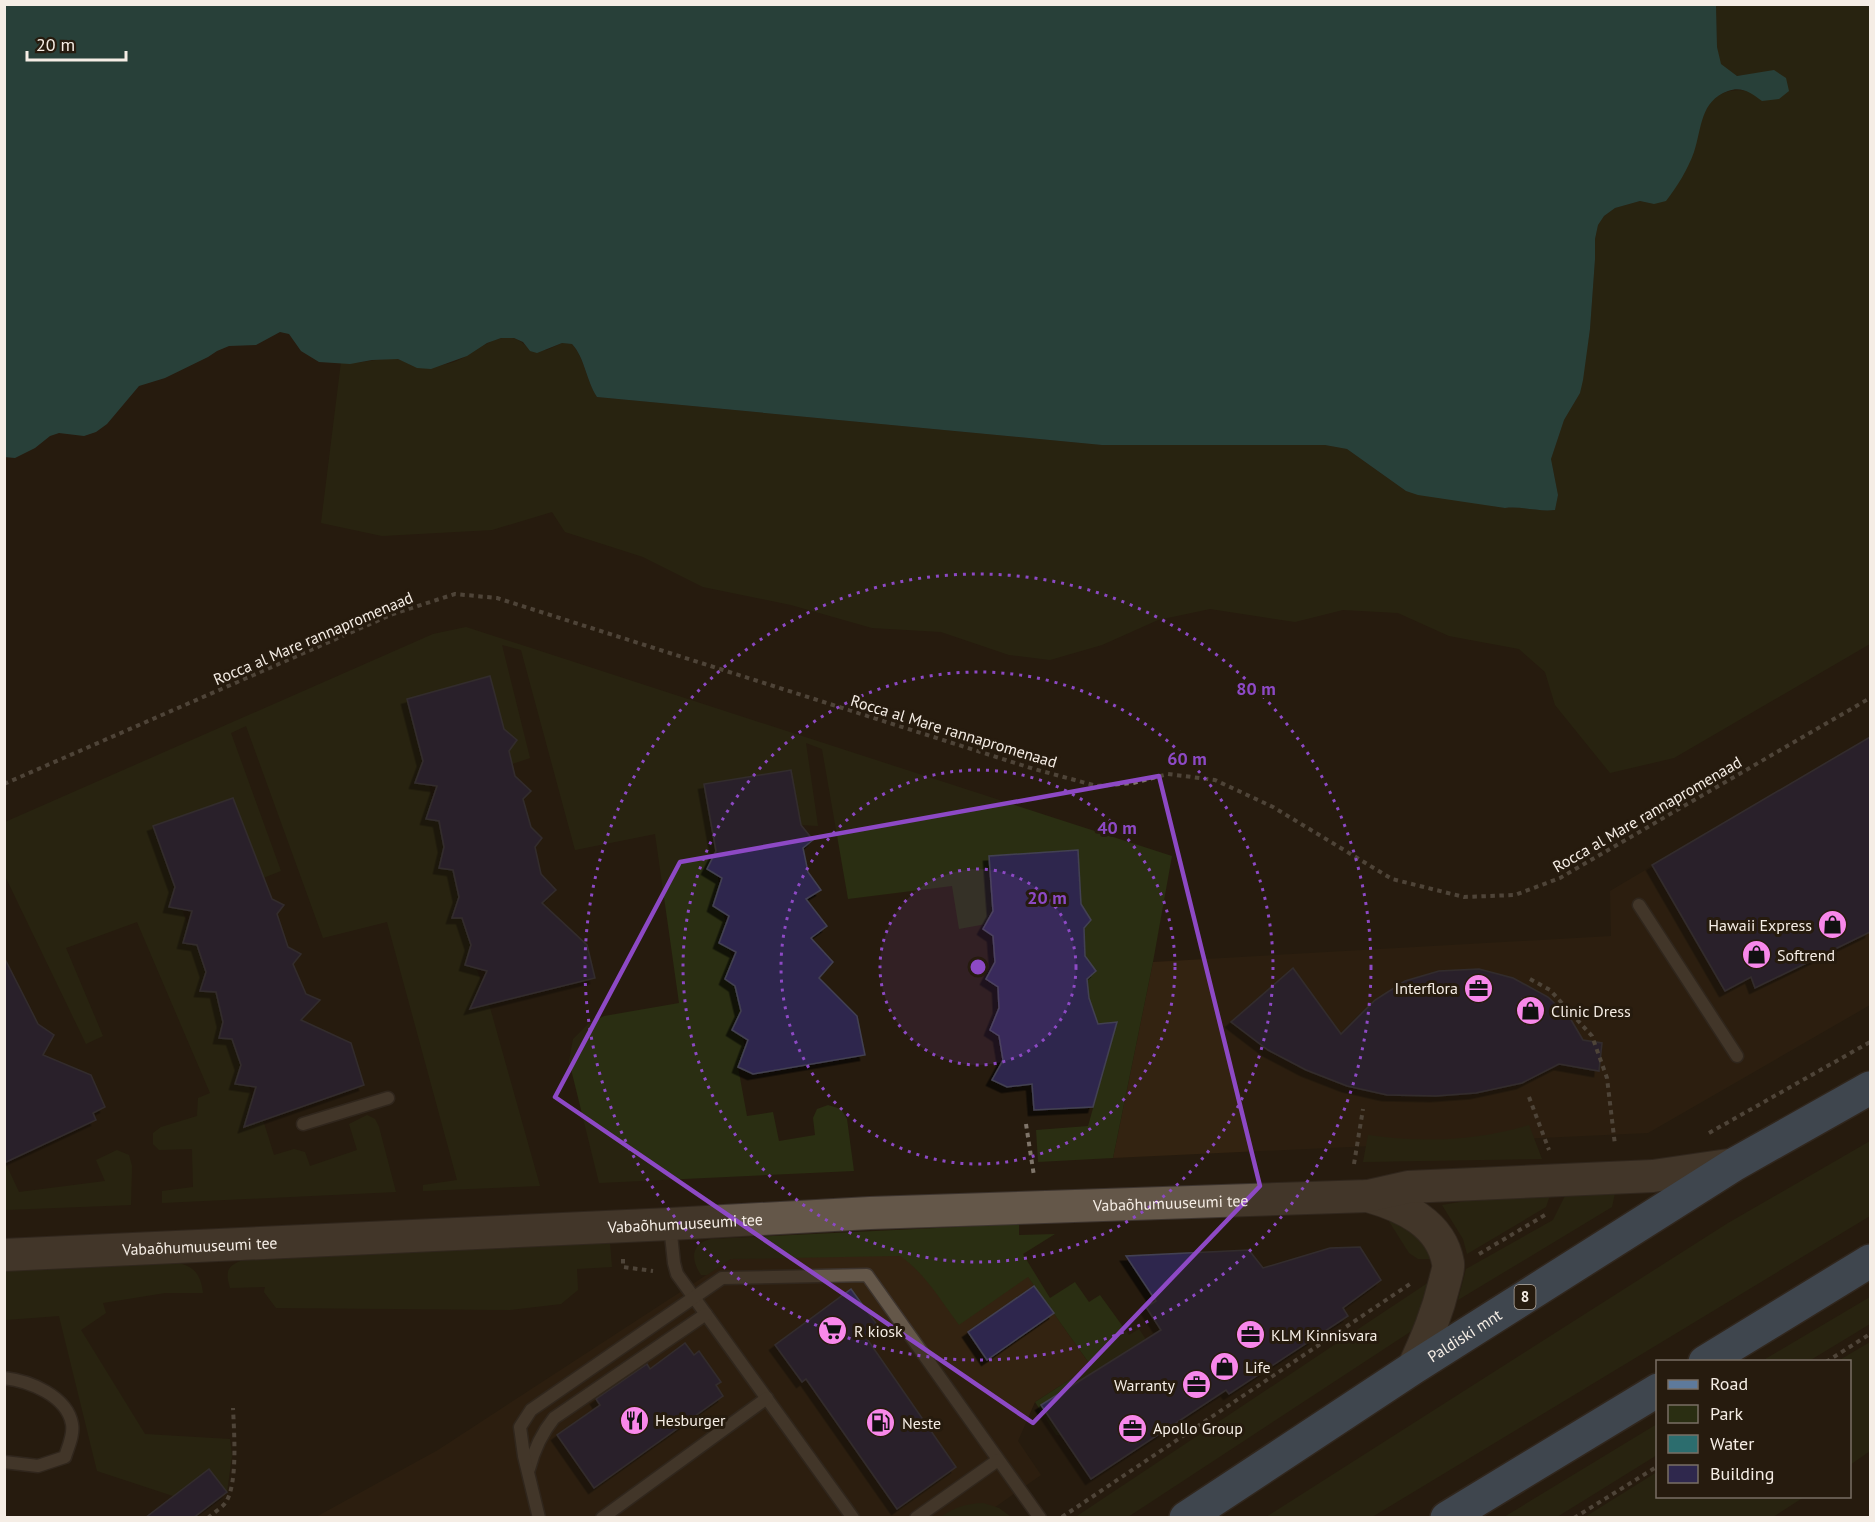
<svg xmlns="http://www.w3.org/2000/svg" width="1875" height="1522" font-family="'PT Sans',sans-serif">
	<defs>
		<filter id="shadow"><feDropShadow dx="-5.5" dy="5.5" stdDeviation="0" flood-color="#0009"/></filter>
	</defs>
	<rect width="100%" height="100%" fill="#261b0e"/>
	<g fill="#332311">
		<path d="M1870 737V1005L1648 1133 1113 1158 1153 962 1611 936 1610 891Z"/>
		<path d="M1008 1248 1091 1366 1035 1402 1018 1441 1041 1475 981 1517 314 1518 438 1450 731 1259Z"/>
	</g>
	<g fill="#2a2e12">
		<path d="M1716 5H1870V644L1674 758 1610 773 1555 705 1545 672 1519 649 1449 636 1398 613 1343 610 1295 622 1210 609 1158 620 1102 645 1050 660 1009 655 941 632 872 628 791 605 703 587 643 557 565 532 552 512 492 530 382 536 321 523 341 362C360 365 379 357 397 359 403 360 409 365 415 367 423 369 439 366 447 364 467 360 482 342 502 338 515 336 522 341 530 351L547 350 562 343 572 344C585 359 586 380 597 397L1102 445H1325L1347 449 1406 491 1504 508C1522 506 1538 512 1555 510L1558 495 1551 459 1564 420 1580 393 1590 329 1595 259V239L1598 225 1604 216 1615 208 1640 201 1654 204C1667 189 1684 174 1692 156 1695 150 1695 143 1697 137 1704 106 1714 86 1749 91L1774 71 1737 76 1720 64 1717 47Z"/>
		<path d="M466 627 1172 856 1153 962 1113 1158 1038 1162 1036 1130 1088 1126 1117 1023 1096 1024V1017L1089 998 1087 979 1096 971 1085 956 1084 928 1091 920 1081 904 1078 851 989 856 993 911 986 924 959 929 952 886 848 899 822 749 806 743 818 826 801 825 791 770 704 784 716 851 707 869 718 876 719 886 713 906 723 913 726 923 719 943 729 948 733 960 725 979 735 986 741 1011 732 1030 743 1037 745 1049 738 1067 747 1116 773 1112 779 1141 815 1135 813 1118 817 1109 828 1105 841 1109 847 1119 854 1171 599 1183 569 1061 573 1039 588 1024 604 1016 679 1003 655 834 575 850 521 650 502 645 530 758 512 764 509 751 516 740 504 729 489 676 407 700 423 761 415 783 429 785 432 800 426 819 439 821 444 847 439 867 453 870 459 897 452 917 462 918 471 945 465 965 476 968 482 983 473 1002 489 1004 540 1186 423 1191V1185L457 1180 387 922 323 938 246 726 231 733 281 871 263 878 232 799 153 826 175 887 169 906 182 909 188 926 183 943 197 945 206 972 200 991 216 992 223 1022 219 1037 232 1039 241 1065 235 1083 249 1086 252 1100 247 1116 263 1120 274 1155 294 1149 305 1152 310 1166 357 1150 349 1124 367 1115 375 1119 379 1127 396 1192 162 1203V1191L193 1187 192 1149 159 1150 153 1144V1133L161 1127 197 1116 198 1098 210 1093 137 922 66 948 103 1036 86 1044 5 876V822L433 634Z"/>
		<path d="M1529 1125 1542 1159 1363 1162 1368 1135C1423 1143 1476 1141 1529 1125Z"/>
		<path d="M1870 1141V1216L1372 1517H1266L1728 1223Z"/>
		<path d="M117 1150 129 1155 132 1166 131 1205 5 1210V1162L19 1192 105 1181 96 1160Z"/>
		<path d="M1551 1192 1546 1207 1467 1254 1463 1239 1442 1205 1496 1196Z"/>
		<path d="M1567 1192 1615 1193 1612 1207 1458 1300 1466 1269 1553 1220Z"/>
		<path d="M1385 1215 1420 1237 1432 1259H1418L1409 1253Z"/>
		<path d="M1019 1224V1235L1055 1234 1023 1254 1050 1298 1075 1282 1089 1302 1100 1295 1129 1335 1139 1329 1145 1338 1144 1340 1041 1405 1061 1435H1056L1035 1402 1091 1366 1028 1277 959 1325C941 1301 925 1273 900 1256L731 1259 707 1275H701C691 1260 690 1244 711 1239Z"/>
		<path d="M610 1243 612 1267 577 1269 578 1290 561 1304 510 1310 276 1308 264 1292 265 1287 230 1288C225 1270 227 1266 245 1259Z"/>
		<path d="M177 1263C195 1266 201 1276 203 1293H165L103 1303 106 1313 81 1330 145 1434 230 1439 232 1456 227 1492 209 1469 173 1496 97 1471 59 1316 5 1320 4 1271Z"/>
		<path d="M1435 1278 1413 1330 1128 1517 1074 1518Z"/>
		<path d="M1870 1297V1324L1809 1361H1762Z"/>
		<path d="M1870 1342V1451L1850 1465V1362L1838 1361Z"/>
		<path d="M1657 1424V1455L1557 1517H1504Z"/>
		<path d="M1657 1472 1658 1496 1804 1497 1773 1517H1585Z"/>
		<path d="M983 1503 999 1508 1011 1517H941C955 1507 965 1504 983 1503Z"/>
	</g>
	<path fill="#2c6d6e" d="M4 5H1716L1717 47 1721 64 1737 76 1774 70 1786 78 1789 91 1779 99 1762 101C1751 93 1742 86 1728 91 1700 101 1702 128 1694 152 1688 169 1677 187 1666 201L1654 204 1640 201 1615 208 1604 216 1598 225 1595 239V259L1590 329 1583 380 1580 393 1564 420 1551 459 1558 495 1555 510C1538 512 1522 506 1505 508L1418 495 1406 491 1347 449 1325 445H1102L597 397C586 380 585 358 572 344L562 343 537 353 530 351 523 342 514 338H501L487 343 467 356 431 369 417 368 398 359 372 360 350 364 319 362 301 351 289 334 280 332 256 345 229 346 217 351 208 357 165 378 139 386 107 424 96 432 84 436 59 433 50 436 35 448 15 458 4 457Z"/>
	<g fill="#2f284d" stroke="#434152" stroke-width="1.5" filter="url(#shadow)">
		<path d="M490 676 504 729 517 740 509 751 515 776 531 791 523 799 531 827 542 838 535 847 541 874 556 890 542 903 587 945 595 978 470 1009 487 971 465 965 471 945 462 918H452L459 897 453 870 439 868 444 847 439 821 426 819 437 786 415 783 423 761 407 699Z"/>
		<path d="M1870 737V932L1755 988 1751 977 1725 991 1652 865Z"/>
		<path d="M791 770 801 825 813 840 803 848 808 872 821 890 806 899 827 926 811 938 833 962 819 978 857 1016 865 1055 753 1074 738 1067 748 1040 732 1030 741 1011 735 986 725 979 736 952 719 943 729 916 713 906 722 878 707 869 716 851 704 784Z"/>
		<path d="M233 798 272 899 284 905 277 914 288 947 301 954 293 964 306 994 320 1000 301 1020 351 1043 364 1085 244 1127 256 1087 235 1084 241 1065 232 1039 219 1038 223 1022 216 992 200 991 206 972 197 945 183 943 192 911 169 907 175 887 153 826Z"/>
		<path d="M1078 850 1081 904 1091 920 1084 928 1085 956 1096 971 1087 979 1089 998 1098 1024 1117 1022 1093 1107 1034 1110 1032 1084 1007 1087 992 1080 1003 1060 999 1036 990 1030 999 1008 998 987 986 979 995 962 993 936 983 929 993 911 989 856Z"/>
		<path d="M4 957 38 1024 54 1035 43 1055 91 1075 105 1107 93 1113 96 1120 4 1163Z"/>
		<path d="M1293 968 1341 1034 1375 1000 1405 981 1439 971 1479 969 1513 978 1548 997 1570 1018 1583 1040 1602 1043 1599 1071 1559 1064 1522 1083 1476 1093 1436 1096 1387 1095 1347 1086 1306 1070 1268 1050 1231 1022Z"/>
		<path d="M1360 1247 1381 1280 1343 1308 1348 1316 1229 1394 1226 1390 1091 1479 1041 1405 1161 1330 1146 1307 1156 1301 1126 1256 1249 1250 1263 1268 1330 1248Z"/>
		<path d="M1034 1286 1054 1313 987 1360 968 1332Z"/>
		<path d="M851 1289 878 1326 865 1336 956 1467 897 1509 806 1379 802 1382 775 1345Z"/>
		<path d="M685 1343 694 1355 699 1351 721 1382 716 1385 723 1396 594 1488 557 1435 600 1405 596 1399 647 1364 650 1369Z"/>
		<path d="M209 1469 227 1492 193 1518H145Z"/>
	</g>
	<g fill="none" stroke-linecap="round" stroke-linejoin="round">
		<defs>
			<g id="service">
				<path d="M1639 905 1737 1056"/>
				<path d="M303 1124 388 1098"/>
				<path d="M670 1225 674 1263 677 1274 853 1518"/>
				<path d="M4 1378C30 1381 67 1396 72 1424 74 1435 68 1447 65 1457L38 1466 4 1462"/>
				<path d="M529 1469C534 1450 541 1434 554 1418L706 1314"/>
				<path d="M539 1518 524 1456 520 1427 531 1410 722 1278 867 1275 1040 1518"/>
				<path d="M602 1518 767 1398"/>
				<path d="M916 1518 998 1460"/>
			</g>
			<g id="tertiary">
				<path d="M1368 1196C1403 1206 1441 1223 1448 1263 1449 1269 1446 1276 1445 1281 1437 1314 1427 1338 1413 1368"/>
				<path id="s1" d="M4 1255 670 1224 870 1213 1368 1196 1408 1187 1653 1176 1735 1164"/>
			</g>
			<g id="primary">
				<path d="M1705 1362 1870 1261"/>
				<path id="s2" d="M1186 1518 1413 1368 1735 1164 1870 1088"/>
				<path d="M1447 1518 1658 1390"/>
			</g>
		</defs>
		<use href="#service" stroke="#3d342e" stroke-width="15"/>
		<use href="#tertiary" stroke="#3d342e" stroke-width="34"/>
		<use href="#primary" stroke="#3d342e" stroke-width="36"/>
		<g stroke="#7f756a" stroke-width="4" stroke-dasharray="4.5 4.5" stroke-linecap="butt">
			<path d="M4 784 393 614 455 594 497 598 1034 769 1097 786 1133 783 1168 774 1215 780 1273 807 1392 879 1464 897 1515 895 1560 878 1870 698"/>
			<path d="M1530 979 1550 990 1592 1036 1607 1078 1615 1145"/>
			<path d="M1529 1097 1549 1150"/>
			<path d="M1026 1124 1034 1176"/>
			<path d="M1709 1133 1870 1042"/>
			<path d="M1354 1164 1363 1109"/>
			<path d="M1479 1254 1545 1215"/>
			<path d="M623 1259V1267L653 1271"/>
			<path d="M1826 1362 1870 1334"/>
			<path d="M1062 1517 1410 1284"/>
			<path d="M208 1518C213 1513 222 1508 226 1502 238 1483 234 1431 233 1408"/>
			<path d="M1574 1518 1658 1466"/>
		</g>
		<use href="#service" stroke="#645749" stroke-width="12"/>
		<use href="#tertiary" stroke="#645749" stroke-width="32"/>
		<use href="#primary" stroke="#5e7a9c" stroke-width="33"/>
	</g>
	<path d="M0 0H1875V1522H0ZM1159 776 1260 1186 1033 1423 555 1097 680 862Z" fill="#261b0e" fill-opacity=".55" fill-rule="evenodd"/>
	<path fill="none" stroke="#8d49c5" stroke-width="4.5" stroke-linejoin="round" d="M1159 776 1260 1186 1033 1423 555 1097 680 862Z"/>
	<circle cx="978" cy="967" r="98" fill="#8d49c5" fill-opacity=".12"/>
	<g fill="none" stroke="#8d49c5" stroke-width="3" stroke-dasharray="3 6">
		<circle cx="978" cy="967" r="98"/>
		<circle cx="978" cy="967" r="197"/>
		<circle cx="978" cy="967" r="295"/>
		<circle cx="978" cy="967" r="393"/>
	</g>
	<defs>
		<symbol id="shop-disc" viewBox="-11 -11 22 22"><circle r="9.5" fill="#f888ea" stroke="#261b0e"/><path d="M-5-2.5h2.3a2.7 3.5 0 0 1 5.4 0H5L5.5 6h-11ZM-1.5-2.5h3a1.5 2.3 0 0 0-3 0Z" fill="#111"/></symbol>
		<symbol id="office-disc" viewBox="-11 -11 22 22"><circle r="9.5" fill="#f888ea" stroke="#261b0e"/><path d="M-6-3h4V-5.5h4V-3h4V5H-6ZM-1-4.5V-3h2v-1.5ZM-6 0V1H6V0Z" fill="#111"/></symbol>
		<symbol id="supermarket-disc" viewBox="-11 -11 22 22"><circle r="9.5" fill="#f888ea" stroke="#261b0e"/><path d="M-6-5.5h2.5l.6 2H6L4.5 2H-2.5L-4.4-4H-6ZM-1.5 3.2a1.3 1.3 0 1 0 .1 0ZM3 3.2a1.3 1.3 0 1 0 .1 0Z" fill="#111"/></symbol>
		<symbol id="restaurant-disc" viewBox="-11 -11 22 22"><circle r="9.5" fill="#f888ea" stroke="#261b0e"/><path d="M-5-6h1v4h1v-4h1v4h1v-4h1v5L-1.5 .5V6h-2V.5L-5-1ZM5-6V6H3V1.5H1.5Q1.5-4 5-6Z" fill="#111"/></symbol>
		<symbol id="fuel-disc" viewBox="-11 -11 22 22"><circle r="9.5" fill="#f888ea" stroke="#261b0e"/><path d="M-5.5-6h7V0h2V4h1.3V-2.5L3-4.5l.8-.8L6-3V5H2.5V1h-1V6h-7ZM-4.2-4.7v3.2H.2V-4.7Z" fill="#111"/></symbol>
	</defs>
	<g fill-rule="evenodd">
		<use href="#shop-disc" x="1816" y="908" width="33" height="33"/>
		<use href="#shop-disc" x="1740" y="938" width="33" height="33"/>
		<use href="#office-disc" x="1462" y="972" width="33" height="33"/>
		<use href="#shop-disc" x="1514" y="994" width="33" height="33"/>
		<use href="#supermarket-disc" x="816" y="1314" width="33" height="33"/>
		<use href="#office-disc" x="1234" y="1318" width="33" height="33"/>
		<use href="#shop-disc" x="1208" y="1350" width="33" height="33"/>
		<use href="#office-disc" x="1180" y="1368" width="33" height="33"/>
		<use href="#restaurant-disc" x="618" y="1404" width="33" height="33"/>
		<use href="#fuel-disc" x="864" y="1406" width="33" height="33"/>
		<use href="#office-disc" x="1116" y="1412" width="33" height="33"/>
	</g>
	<g text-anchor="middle" stroke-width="6" stroke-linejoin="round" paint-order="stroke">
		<rect fill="#261b0e" stroke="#b7aea4" stroke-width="1.5" x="1514.5" y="1285" width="21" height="24" rx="4.5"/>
		<g font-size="15" font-weight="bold" fill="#f5ede5">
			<text x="1525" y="1302">8</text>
		</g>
		<g font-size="16" fill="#f5ede5" stroke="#261b0e">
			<text transform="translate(313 638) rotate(-23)" y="6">Rocca al Mare rannapromenaad</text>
			<text transform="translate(954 731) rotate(17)" y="6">Rocca al Mare rannapromenaad</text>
			<text transform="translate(1647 814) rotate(-30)" y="6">Rocca al Mare rannapromenaad</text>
			<text dy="6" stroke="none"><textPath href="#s1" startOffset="1168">Vabaõhumuuseumi tee</textPath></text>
			<text dy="6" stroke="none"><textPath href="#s1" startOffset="682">Vabaõhumuuseumi tee</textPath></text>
			<text dy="6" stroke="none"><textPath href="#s1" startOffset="196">Vabaõhumuuseumi tee</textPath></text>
			<text dy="6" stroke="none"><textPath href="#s2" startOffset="333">Paldiski mnt</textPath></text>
		</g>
		<g font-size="16" fill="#f5ede5" stroke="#261b0e" text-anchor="start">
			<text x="1812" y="931" text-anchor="end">Hawaii Express</text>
			<text x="1777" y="961">Softrend</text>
			<text x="1458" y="994" text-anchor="end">Interflora</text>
			<text x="1551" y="1017">Clinic Dress</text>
			<text x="854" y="1337">R kiosk</text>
			<text x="1271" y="1341">KLM Kinnisvara</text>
			<text x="1245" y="1373">Life</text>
			<text x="1175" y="1391" text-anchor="end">Warranty</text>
			<text x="655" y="1426">Hesburger</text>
			<text x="902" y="1429">Neste</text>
			<text x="1153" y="1434">Apollo Group</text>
		</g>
	</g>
	<circle cx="978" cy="967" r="9" fill="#8d49c5" stroke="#261b0e" stroke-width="3"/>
	<g font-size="18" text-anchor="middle" font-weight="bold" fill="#8d49c5" stroke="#261b0e" stroke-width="6" stroke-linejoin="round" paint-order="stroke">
		<text x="1256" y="695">80 m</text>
		<text x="1187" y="765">60 m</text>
		<text x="1117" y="834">40 m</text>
		<text x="1047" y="904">20 m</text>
	</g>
	<rect width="1875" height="1522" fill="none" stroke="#f5ede5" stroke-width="12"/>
	<rect x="1656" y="1360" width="195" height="138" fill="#261b0e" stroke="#796f64" stroke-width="1.5"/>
	<rect x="1668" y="1380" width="30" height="9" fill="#5e7a9c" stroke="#796f64" stroke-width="1.5"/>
	<text x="1710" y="1390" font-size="18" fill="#f5ede5">Road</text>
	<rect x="1668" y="1405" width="30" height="18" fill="#2a2e12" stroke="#796f64" stroke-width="1.5"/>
	<text x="1710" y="1420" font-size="18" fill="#f5ede5">Park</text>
	<rect x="1668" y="1435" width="30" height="18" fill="#2c6d6e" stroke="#796f64" stroke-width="1.5"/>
	<text x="1710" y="1450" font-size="18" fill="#f5ede5">Water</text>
	<rect x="1668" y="1465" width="30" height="18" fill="#2f284d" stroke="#796f64" stroke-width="1.5"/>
	<text x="1710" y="1480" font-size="18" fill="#f5ede5">Building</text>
	<path d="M27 51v9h99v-9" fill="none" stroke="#f5ede5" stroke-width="3"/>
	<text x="36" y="51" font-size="18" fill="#f5ede5" stroke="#261b0e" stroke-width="4.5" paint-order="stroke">20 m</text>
</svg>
